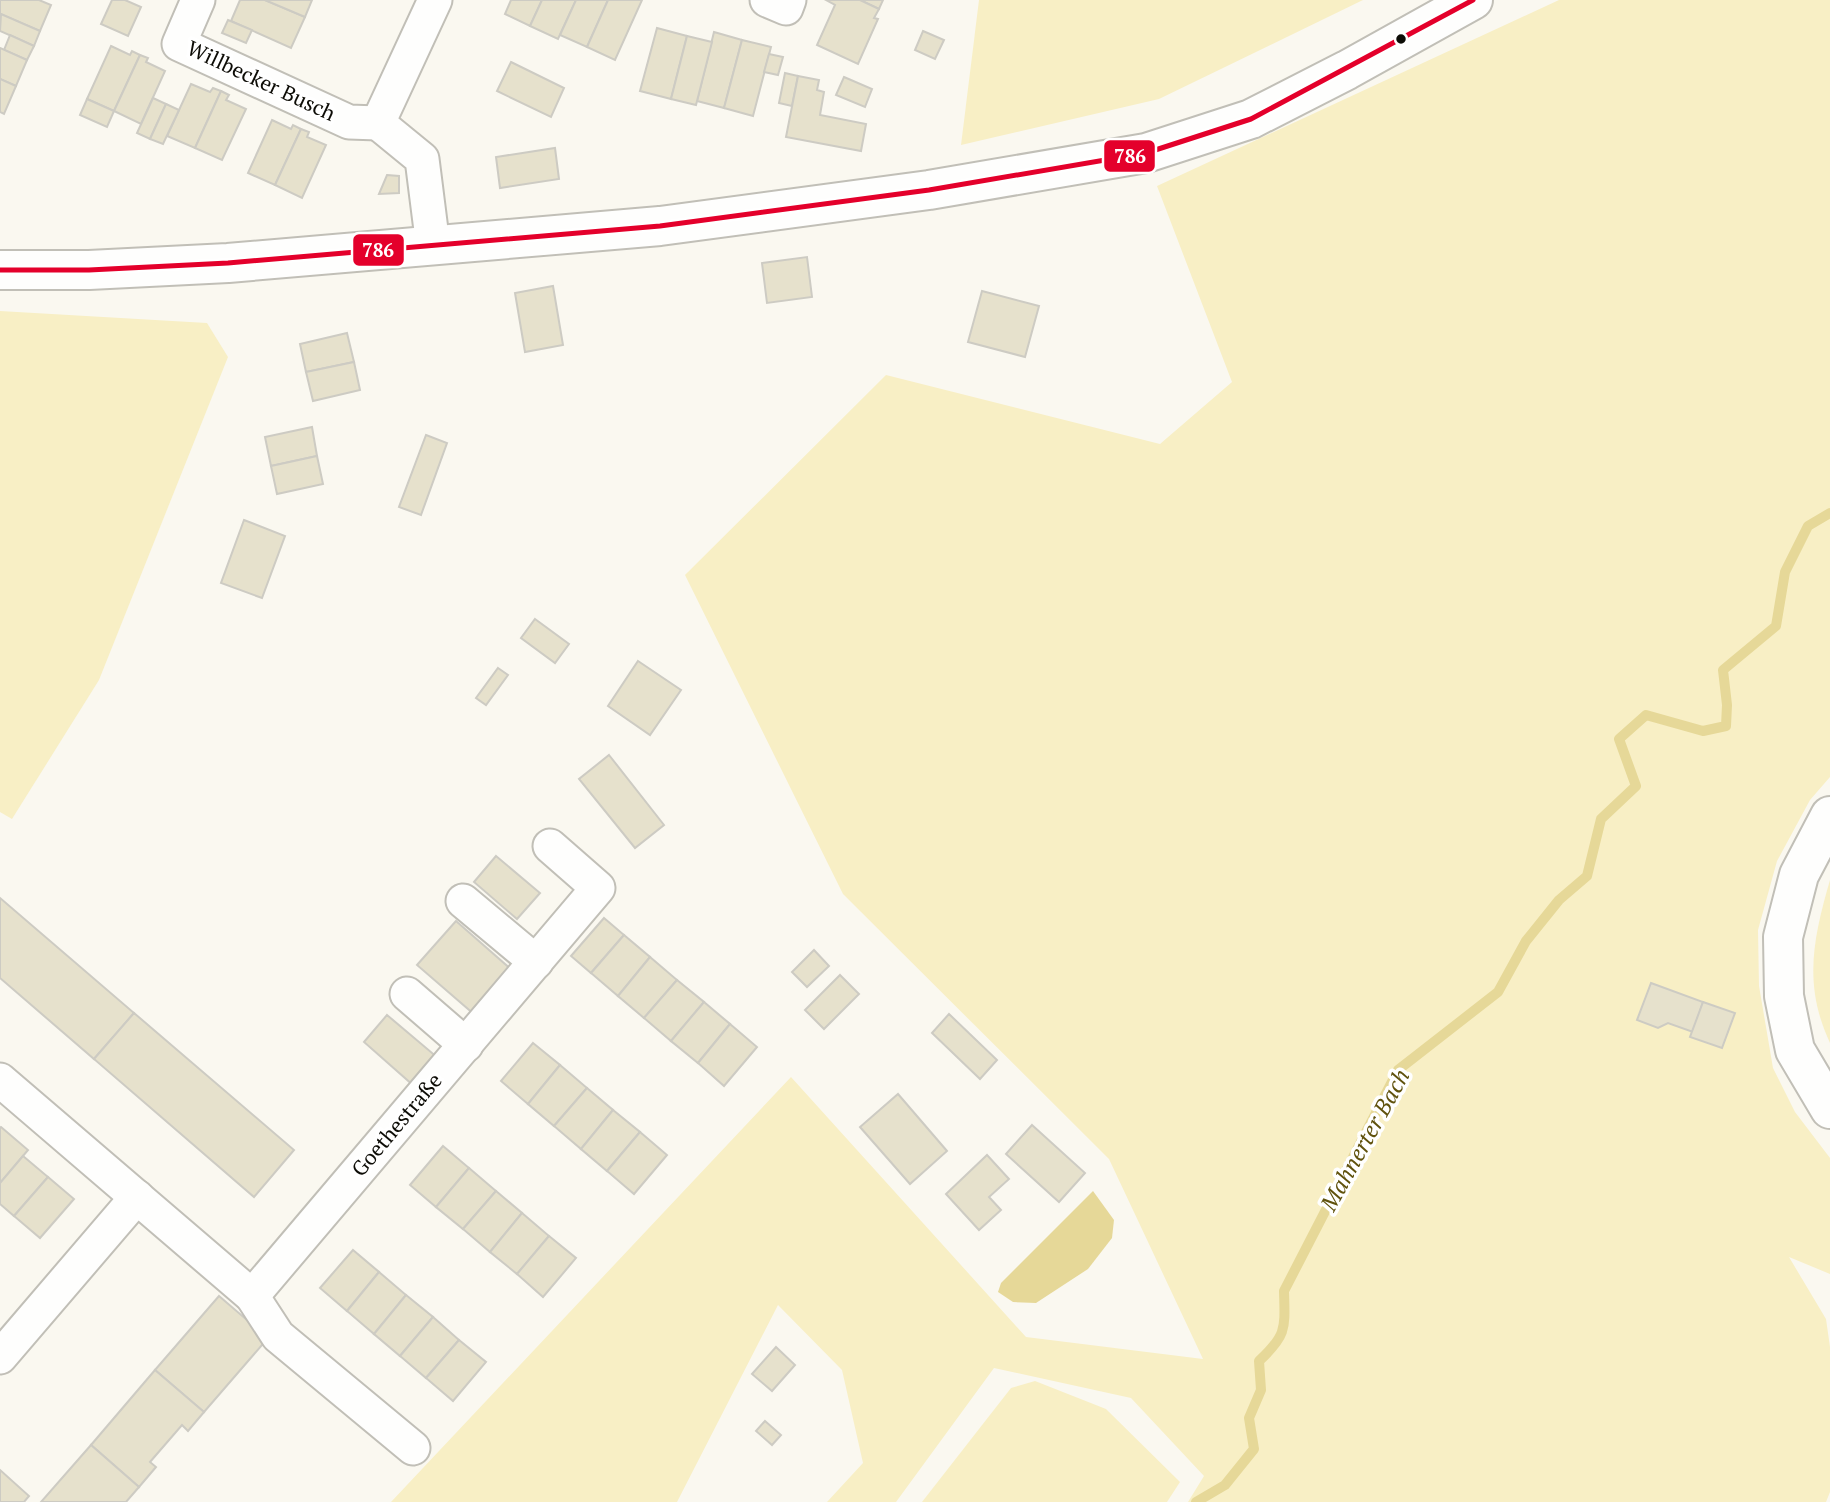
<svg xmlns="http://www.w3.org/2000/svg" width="1830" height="1502" font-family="'PT Serif',serif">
	<rect width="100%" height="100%" fill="#faf8f0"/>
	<g fill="#f8efc5">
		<path d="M979 0H1363L1159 99 961 145Z"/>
		<path d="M1559 0H1830V777L1810 800 1777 861 1758 930 1759 986 1773 1068 1795 1112 1830 1158V1274L1789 1257 1826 1319 1830 1347V1492L1826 1502H1188L1204 1476 1131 1398 994 1368 896 1502H827L863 1463 842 1370 778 1305 677 1502H391L791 1077 1026 1337 1203 1359 1109 1159 843 894 685 575 886 375 1160 444 1232 382 1157 186Z"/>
		<path d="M0 311 207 323 228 357 99 680 12 819 0 812Z"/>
		<path d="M1830 880V1043C1803 985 1813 939 1830 880Z"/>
		<path d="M1035 1381 1106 1409 1180 1482 1167 1502H922L1011 1388Z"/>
	</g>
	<path fill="#e6d898" d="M1093 1191 1114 1220 1112 1238 1088 1269 1036 1303 1013 1302 998 1292 1001 1283Z"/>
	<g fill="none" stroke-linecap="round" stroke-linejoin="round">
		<path stroke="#e6d898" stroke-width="10" d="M1196 1502 1225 1485 1254 1449 1249 1418 1261 1390 1259 1361C1287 1335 1285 1329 1284 1291L1398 1070 1498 992 1526 941 1559 900 1587 876 1601 819 1636 786 1619 739 1646 715 1703 731 1726 726 1727 705 1723 670 1776 626 1785 572 1808 526 1830 513"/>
	</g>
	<g fill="#e6e1cc" stroke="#cdcbc3" stroke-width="2">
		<path d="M0 0H39L51 5 40 31 0 14Z"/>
		<path d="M112 0H125L141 7 128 36 101 24Z"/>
		<path d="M240 0H265L305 17 291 48 231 21Z"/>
		<path d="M265 0H312L305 17Z"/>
		<path d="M511 0H542L530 26 505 14Z"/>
		<path d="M542 0H576L558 39 530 26Z"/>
		<path d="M576 0H608L587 47 560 35Z"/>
		<path d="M608 0H642L615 60 587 47Z"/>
		<path d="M860 0H883L879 9Z"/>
		<path d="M860 0 879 9 874 18 878 19 858 64 817 45 835 5 826 0Z"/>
		<path d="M1 14 40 31 34 46 0 31Z"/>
		<path d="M228 20 252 30 246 43 222 33Z"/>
		<path d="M657 28 687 36 671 99 640 91Z"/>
		<path d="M923 31 944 40 935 59 915 50Z"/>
		<path d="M714 32 742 40 724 108 697 101Z"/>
		<path d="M10 35 34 46 27 60 4 50Z"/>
		<path d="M687 36 712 42 696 105 671 99Z"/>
		<path d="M742 40 771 47 753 116 724 108Z"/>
		<path d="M111 46 130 55 132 51 140 55 114 111 87 99Z"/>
		<path d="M0 48 27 60 16 86 0 79Z"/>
		<path d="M769 54 783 57 778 75 764 72Z"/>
		<path d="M140 55 148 58 146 62 165 71 141 124 114 111Z"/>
		<path d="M511 62 564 88 551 117 497 91Z"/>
		<path d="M785 73 798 76 792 106 779 103Z"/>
		<path d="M798 76 819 80 817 90 824 92 820 115 866 124 861 151 786 137Z"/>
		<path d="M844 77 872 89 865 107 836 95Z"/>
		<path d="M0 79 16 86 4 114 0 112Z"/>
		<path d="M191 84 210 92 213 88 221 91 195 148 167 136Z"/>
		<path d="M221 91 229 95 226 100 246 109 222 160 195 148Z"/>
		<path d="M153 98 166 104 150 139 137 133Z"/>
		<path d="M87 99 114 111 107 127 80 115Z"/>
		<path d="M166 104 179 110 163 144 150 139Z"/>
		<path d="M272 120 291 129 293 125 301 129 275 185 248 173Z"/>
		<path d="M301 129 309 132 307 137 326 145 302 198 275 185Z"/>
		<path d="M555 148 559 179 500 188 496 157Z"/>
		<path d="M387 175 399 176V193L379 194Z"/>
		<path d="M807 257 812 297 767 303 762 263Z"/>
		<path d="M553 286 563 345 525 352 515 293Z"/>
		<path d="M982 291 1039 306 1025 357 968 342Z"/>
		<path d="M347 333 354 362 306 372 300 344Z"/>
		<path d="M354 362 360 390 313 401 306 372Z"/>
		<path d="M312 427 317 456 271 466 265 437Z"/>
		<path d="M426 435 447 443 421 515 399 507Z"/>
		<path d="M317 456 323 484 277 494 271 466Z"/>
		<path d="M244 520 285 536 262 598 221 583Z"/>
		<path d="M535 619 569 644 555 663 521 638Z"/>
		<path d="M638 661 681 690 650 735 608 706Z"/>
		<path d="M498 668 508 675 486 705 476 698Z"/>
		<path d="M609 755 664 825 635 848 579 779Z"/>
		<path d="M496 856 540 893 517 919 474 882Z"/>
		<path d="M0 898 134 1013 94 1059 0 978Z"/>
		<path d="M604 918 624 935 591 973 571 956Z"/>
		<path d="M456 921 513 971 475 1015 417 965Z"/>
		<path d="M624 935 650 957 618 996 591 973Z"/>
		<path d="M814 950 829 966 807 987 792 972Z"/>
		<path d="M650 957 677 980 644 1018 618 996Z"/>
		<path d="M840 975 859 994 824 1029 805 1010Z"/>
		<path d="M677 980 704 1002 671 1041 644 1018Z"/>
		<path d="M1651 983 1703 1002 1693 1032 1668 1023 1658 1028 1637 1020Z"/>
		<path d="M704 1002 730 1024 698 1063 671 1041Z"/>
		<path d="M1703 1002 1735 1013 1722 1048 1690 1037Z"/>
		<path d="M134 1013 294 1150 254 1197 94 1059Z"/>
		<path d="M949 1014 997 1060 980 1079 932 1033Z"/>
		<path d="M387 1015 438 1058 414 1086 364 1042Z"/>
		<path d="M730 1024 757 1047 724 1086 698 1063Z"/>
		<path d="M533 1043 560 1065 528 1104 501 1081Z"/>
		<path d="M560 1065 587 1088 554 1126 528 1104Z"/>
		<path d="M587 1088 613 1110 581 1149 554 1126Z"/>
		<path d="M898 1094 947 1151 910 1184 860 1127Z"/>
		<path d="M613 1110 640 1132 607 1171 581 1149Z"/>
		<path d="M1032 1125 1085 1173 1059 1202 1006 1154Z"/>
		<path d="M1 1127 28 1150 0 1183V1128Z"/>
		<path d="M640 1132 667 1155 634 1194 607 1171Z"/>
		<path d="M443 1146 469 1168 436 1207 410 1185Z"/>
		<path d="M987 1155 1009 1179 989 1197 1001 1210 979 1230 946 1194Z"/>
		<path d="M23 1156 48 1177 14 1216 0 1204V1183Z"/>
		<path d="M469 1168 496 1191 463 1229 436 1207Z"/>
		<path d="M48 1177 74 1199 40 1238 14 1216Z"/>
		<path d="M496 1191 522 1213 490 1252 463 1229Z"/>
		<path d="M522 1213 549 1236 517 1274 490 1252Z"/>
		<path d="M549 1236 576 1258 543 1297 517 1274Z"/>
		<path d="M353 1250 379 1272 347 1311 320 1288Z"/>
		<path d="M379 1272 406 1295 374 1334 347 1311Z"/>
		<path d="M406 1295 433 1317 400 1356 374 1334Z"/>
		<path d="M219 1296 268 1338 204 1412 155 1370Z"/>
		<path d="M433 1317 459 1340 426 1378 400 1356Z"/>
		<path d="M459 1340 486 1362 453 1401 426 1378Z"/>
		<path d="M776 1347 795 1365 772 1391 752 1374Z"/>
		<path d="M155 1370 204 1412 188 1431 182 1425 150 1462 156 1467 139 1487 91 1445Z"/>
		<path d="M765 1421 781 1435 772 1445 756 1431Z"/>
		<path d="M91 1445 139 1487 126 1502H41Z"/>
		<path d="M0 1470 29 1496 24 1502H0Z"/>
	</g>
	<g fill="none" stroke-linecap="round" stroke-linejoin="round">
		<defs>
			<g id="minor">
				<path d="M198 0 179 44 349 122 378 123"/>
				<path d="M767 0 786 8 789 0"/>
				<path d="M433 246 422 159 378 123 435 0"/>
				<path d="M463 901 536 962"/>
				<path d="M407 994 466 1045"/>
				<path d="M0 1080 252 1296 598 888 550 846"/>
				<path d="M252 1296 278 1336 413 1448"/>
				<path d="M0 1357 137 1197"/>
			</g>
			<path id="major" d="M0 270H89L228 263 660 226 929 190 1146 153 1251 119 1347 70 1473 0"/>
			<path id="highway" d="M1830 816 1799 875 1783 937 1784 996 1795 1050 1830 1109"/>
		</defs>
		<use href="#minor" stroke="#c1bfb7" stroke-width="37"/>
		<use href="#major" stroke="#c1bfb7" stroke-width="42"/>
		<use href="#highway" stroke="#c1bfb7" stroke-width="42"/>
		<use href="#minor" stroke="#fefefd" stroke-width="33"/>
		<use href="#major" stroke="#fefefd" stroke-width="38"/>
		<use href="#highway" stroke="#fefefd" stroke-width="38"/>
		<defs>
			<path id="bus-1" d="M0 270H89L228 263 660 226 929 190 1146 153 1251 119 1473 0"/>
		</defs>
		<use href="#bus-1" stroke="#fff" stroke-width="10"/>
		<use href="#bus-1" stroke="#e4002b" stroke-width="5"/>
	</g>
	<circle fill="#0d0c06" stroke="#fff" stroke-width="2.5" cx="1401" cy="39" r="6"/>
	<g text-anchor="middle" stroke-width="7" stroke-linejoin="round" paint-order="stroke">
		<g font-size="21" fill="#0d0c06" stroke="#fff">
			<text transform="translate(261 81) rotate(25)" y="7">Willbecker Busch</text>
			<text transform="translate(397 1125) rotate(-50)" y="7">Goethestraße</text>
		</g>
		<g font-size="23" font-style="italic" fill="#60520d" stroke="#fff">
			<text transform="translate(1365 1140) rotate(-61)" y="8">Mahnerter Bach</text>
		</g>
	</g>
	<g stroke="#fff" stroke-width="2.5">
		<rect x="1103" y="139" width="53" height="34" rx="7" fill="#e4002b"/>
		<rect x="352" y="233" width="53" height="34" rx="7" fill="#e4002b"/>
	</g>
	<g font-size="19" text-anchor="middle" font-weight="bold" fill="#fff">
		<text x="1130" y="163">786</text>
		<text x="378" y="257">786</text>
	</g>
</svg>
